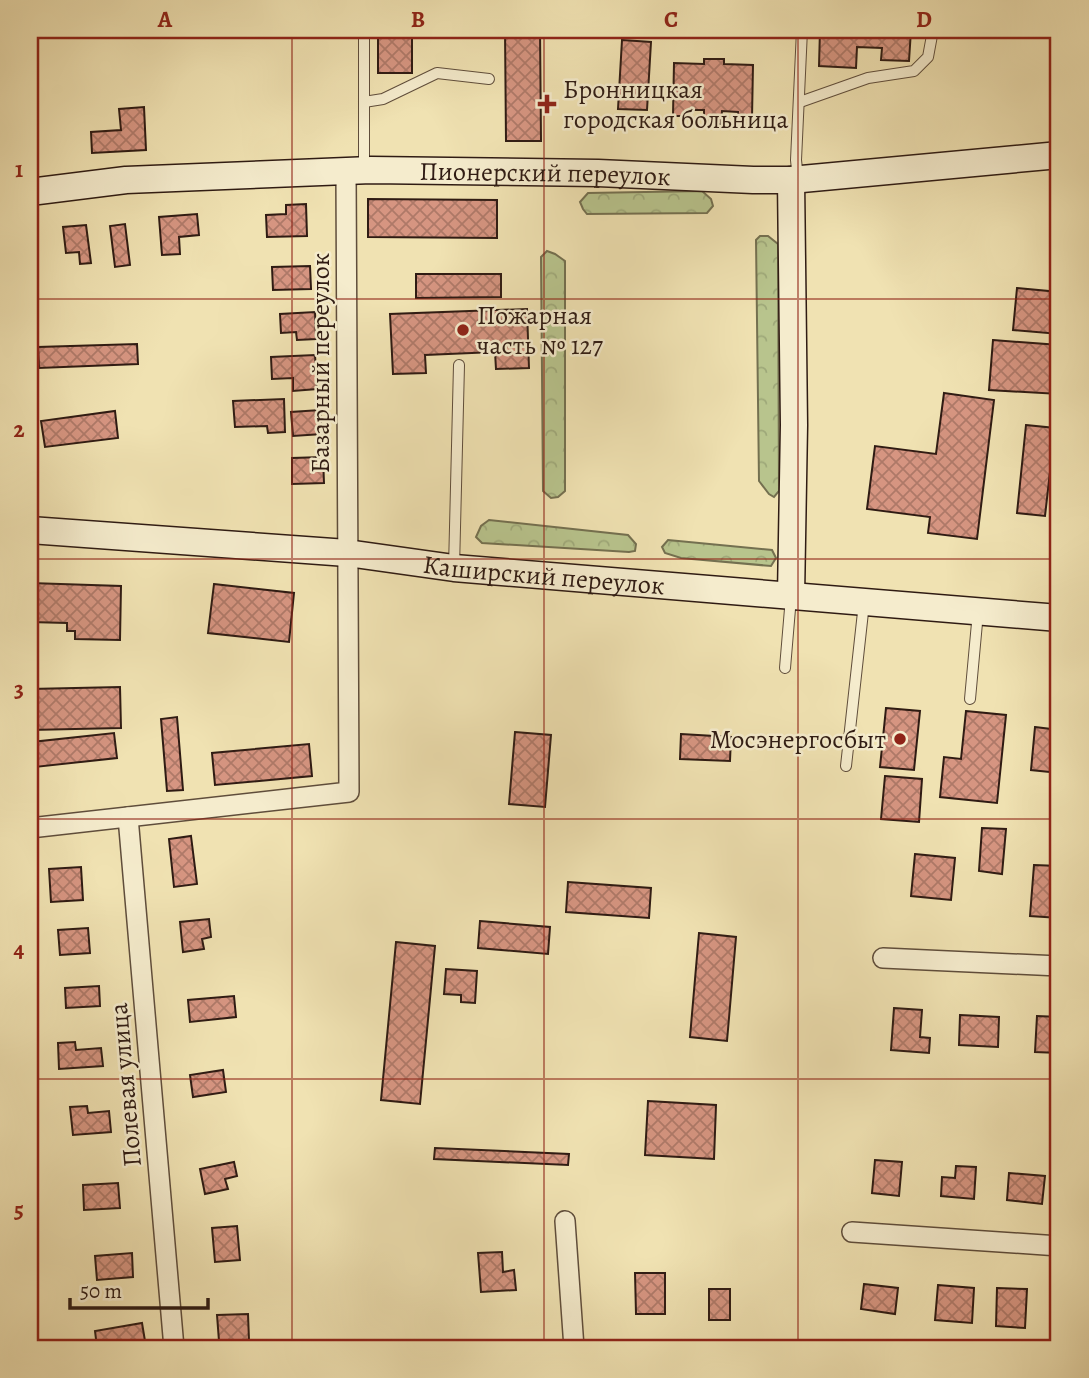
<svg xmlns="http://www.w3.org/2000/svg" width="1089" height="1378" font-family="Alegreya,serif">
	<defs>
		<pattern id="forest-crowns" width="20" height="18" patternUnits="userSpaceOnUse" patternTransform="scale(1.75)"><rect width="20" height="18" fill="#b8c48d"/><path d="M2 6a3 3 0 1 1 6 0M12 15a3 3 0 1 1 6 0" fill="none" stroke="#9ea879"/></pattern>
		<pattern id="building-cross-hatch" width="8" height="8" patternUnits="userSpaceOnUse" patternTransform="scale(1.75)"><rect width="8" height="8" fill="#d69581"/><path d="M0 0l8 8M0 8l8-8" fill="none" stroke="#ae7968"/></pattern>
	</defs>
	<rect width="100%" height="100%" fill="#f0e2b2"/>
	<filter id="stains"><feTurbulence type="fractalNoise" baseFrequency=".00286" numOctaves="4"/><feColorMatrix values="0 0 0 0 .2 0 0 0 0 .09 0 0 0 0 .02 0 0 0 .5 -.17"/></filter>
	<radialGradient id="worn" r=".72"><stop offset=".6" stop-color="#630" stop-opacity="0"/><stop offset="1" stop-color="#630" stop-opacity=".3"/></radialGradient>
	<g fill="url(#forest-crowns)" stroke="#747050" stroke-width="2">
		<path d="M702 191 711 199 713 206 707 213 587 214 583 209 580 202 588 193Z"/>
		<path d="M760 236H768L778 244 779 491 774 497 769 494 759 481 756 240Z"/>
		<path d="M547 251 555 254 565 261V491L558 497 551 498 543 491 541 257Z"/>
		<path d="M489 520 628 535 636 544 635 551 629 552 482 543 476 537 481 526Z"/>
		<path d="M668 540 772 550 776 558 771 566 681 558 665 553 662 547Z"/>
	</g>
	<g fill="url(#building-cross-hatch)" stroke="#2f1b13" stroke-width="2">
		<rect x="378" y="30" width="34" height="43"/>
		<path d="M505 30H540L541 141H506Z"/>
		<path d="M820 30H911L909 61 881 60 882 48 857 47 856 68 819 66Z"/>
		<path d="M622 40 651 42 647 110 618 109Z"/>
		<path d="M704 59H724V64L753 65 752 118 738 117V112L722 111 721 124H704V110H689V116H673L674 63 704 64Z"/>
		<path d="M144 107 146 150 92 153 91 132 121 130 119 109Z"/>
		<path d="M368 199 497 200V238L368 237Z"/>
		<path d="M306 204 307 236 267 237 266 215 286 214V205Z"/>
		<path d="M197 214 199 235 179 237 180 254 162 255 159 217Z"/>
		<path d="M125 224 130 265 115 267 110 226Z"/>
		<path d="M86 225 91 263 80 264 79 252 66 253 63 227Z"/>
		<path d="M310 266 311 289 273 290 272 267Z"/>
		<path d="M416 274H501V297L416 298Z"/>
		<path d="M1017 288 1059 292V334L1013 330Z"/>
		<path d="M527 309 529 368 496 369 495 352 425 355 426 373 393 374 390 314Z"/>
		<path d="M315 312 316 339 297 340 296 332 281 333 280 314Z"/>
		<path d="M993 340 1059 345V394L989 390Z"/>
		<path d="M137 344 138 364 39 368 38 347Z"/>
		<path d="M315 355 317 389 293 391V378L272 379 271 357Z"/>
		<path d="M944 393 994 400 977 539 928 533 930 517 867 509 875 446 936 454Z"/>
		<path d="M284 399 285 432 268 433 267 426 235 427 233 401Z"/>
		<path d="M320 410 322 434 293 436 291 412Z"/>
		<path d="M115 411 118 438 45 447 41 421Z"/>
		<path d="M1026 425 1055 428 1045 516 1017 513Z"/>
		<path d="M323 457 324 483 292 484V458Z"/>
		<path d="M30 583 121 586 120 640 75 639V631H67V623L30 622Z"/>
		<path d="M214 584 294 593 289 642 208 633Z"/>
		<path d="M120 687 121 728 30 730V689Z"/>
		<path d="M886 708 920 711 914 770 880 767Z"/>
		<path d="M966 711 1006 715 997 803 940 797 944 757 961 759Z"/>
		<path d="M177 717 183 790 167 791 161 719Z"/>
		<path d="M1035 727 1059 730V773L1031 770Z"/>
		<path d="M515 732 551 735 545 807 509 804Z"/>
		<path d="M114 733 117 758 35 767 32 742Z"/>
		<path d="M681 734 731 737 730 761 680 759Z"/>
		<path d="M309 744 312 776 215 785 212 753Z"/>
		<path d="M885 776 922 779 919 822 881 819Z"/>
		<path d="M982 828 1006 829 1002 874 979 871Z"/>
		<path d="M191 836 197 884 174 887 169 839Z"/>
		<path d="M915 854 955 858 951 900 911 896Z"/>
		<path d="M1034 865 1059 866V918L1030 916Z"/>
		<path d="M81 867 83 900 51 902 49 869Z"/>
		<path d="M568 882 651 888 649 918 566 912Z"/>
		<path d="M209 919 211 937 202 939 204 949 183 952 180 922Z"/>
		<path d="M480 921 550 927 548 954 478 948Z"/>
		<path d="M88 928 90 953 60 955 58 930Z"/>
		<path d="M699 933 736 937 727 1041 690 1037Z"/>
		<path d="M396 942 435 946 420 1104 381 1100Z"/>
		<path d="M446 969 477 971 475 1003 461 1002V995L444 994Z"/>
		<path d="M99 986 100 1006 66 1008 65 988Z"/>
		<path d="M234 996 236 1017 190 1022 188 1000Z"/>
		<path d="M894 1008 922 1010 920 1037 930 1038 929 1053 891 1050Z"/>
		<path d="M960 1015 999 1017 998 1047 959 1045Z"/>
		<path d="M1037 1016 1059 1017V1053L1035 1052Z"/>
		<path d="M75 1042 76 1050 101 1048 103 1066 59 1069 58 1043Z"/>
		<path d="M223 1070 226 1092 193 1097 190 1075Z"/>
		<path d="M648 1101 716 1105 714 1159 645 1155Z"/>
		<path d="M87 1106 88 1113 109 1111 111 1132 73 1135 70 1107Z"/>
		<path d="M435 1148 569 1154 568 1165 434 1159Z"/>
		<path d="M875 1160 902 1162 899 1196 872 1193Z"/>
		<path d="M234 1162 237 1176 225 1179 228 1189 205 1194 200 1169Z"/>
		<path d="M956 1166 976 1167 974 1199 941 1196 942 1177 955 1178Z"/>
		<path d="M1009 1173 1045 1176 1042 1204 1007 1200Z"/>
		<path d="M118 1183 120 1208 84 1210 83 1185Z"/>
		<path d="M237 1226 240 1260 215 1262 212 1228Z"/>
		<path d="M502 1252 503 1272 514 1270 516 1290 481 1292 478 1253Z"/>
		<path d="M132 1253 133 1277 97 1280 95 1256Z"/>
		<path d="M635 1273H665V1314H636Z"/>
		<path d="M864 1284 898 1288 895 1314 861 1309Z"/>
		<path d="M938 1285 974 1288 972 1323 935 1320Z"/>
		<path d="M997 1288 1027 1289 1025 1328 996 1326Z"/>
		<rect x="709" y="1289" width="21" height="31"/>
		<path d="M248 1314 249 1340 219 1341 217 1315Z"/>
		<path d="M142 1323 146 1347 119 1348 118 1343 97 1347 95 1331Z"/>
	</g>
	<g fill="none" stroke-linecap="round" stroke-linejoin="round">
		<defs>
			<g id="lane">
				<path d="M364 30V169"/>
				<path d="M364 102 383 99 437 73 489 79"/>
				<path d="M800 102 868 78 914 71 928 57 933 30"/>
				<path d="M798 179 796 160 802 30"/>
				<path d="M30 409V374"/>
				<path d="M454 568 459 365"/>
				<path d="M785 668 791 597"/>
				<path d="M970 699 978 612"/>
				<path d="M846 766 864 603"/>
			</g>
			<g id="street">
				<path d="M128 817 174 1348"/>
				<path d="M30 828 349 792 346 172"/>
				<path d="M883 958 1059 966"/>
				<path d="M565 1221 574 1348"/>
				<path d="M852 1232 1059 1246"/>
			</g>
			<g id="secondary">
				<path d="M791 180 794 425 791 596"/>
				<path id="s1" d="M30 192 126 180 371 170 598 173 753 180H791L1059 155"/>
				<path id="s2" d="M30 530 347 553 454 568 1059 618"/>
			</g>
		</defs>
		<use href="#lane" stroke="#5f4d3b" stroke-width="12"/>
		<use href="#street" stroke="#5f4d3b" stroke-width="22"/>
		<use href="#secondary" stroke="#2f1b13" stroke-width="29"/>
		<use href="#lane" stroke="#f5eccd" stroke-width="10"/>
		<use href="#street" stroke="#f5eccd" stroke-width="19"/>
		<use href="#secondary" stroke="#f5eccd" stroke-width="26"/>
	</g>
	<path fill="none" stroke="#8f2418" stroke-width="2" stroke-opacity="0.55" d="M292 30V1348M544 30V1348M798 30V1348M30 299H1059M30 559H1059M30 819H1059M30 1079H1059"/>
	<g fill="#8f2418" stroke="#f5eccd" stroke-width="2.5">
		<path d="M543.5 93.5h7v7h7v7h-7v7h-7v-7h-7v-7h7z"/>
		<circle cx="463" cy="330" r="7"/>
		<circle cx="900" cy="739" r="7"/>
	</g>
	<g text-anchor="middle" stroke-width="5" stroke-linejoin="round" paint-order="stroke">
		<g font-size="26" fill="#2f1b13" stroke="#f5eccd" text-anchor="start">
			<text x="563" y="98">Бронницкая<tspan x="563" dy="30">городская больница</tspan></text>
			<text x="477" y="324">Пожарная<tspan x="477" dy="30">часть № 127</tspan></text>
			<text x="886" y="748" text-anchor="end">Мосэнергосбыт</text>
		</g>
		<g font-size="26" fill="#2f1b13" stroke="#f5eccd">
			<text dy="9" stroke="none"><textPath href="#s1" startOffset="516">Пионерский переулок</textPath></text>
			<text transform="translate(320 363) rotate(-90)" y="9">Базарный переулок</text>
			<text dy="9" stroke="none"><textPath href="#s2" startOffset="516">Каширский переулок</textPath></text>
			<text transform="translate(125 1085) rotate(-95)" y="9">Полевая улица</text>
		</g>
	</g>
	<rect width="1089" height="1378" fill="none" stroke="#f0e2b2" stroke-width="77"/>
	<path d="M70 1298v10h138v-10" fill="none" stroke="#2f1b13" stroke-width="3.5"/>
	<text x="80" y="1298" font-size="21" fill="#2f1b13" stroke="#f5eccd" stroke-width="5" paint-order="stroke">50 m</text>
	<rect x="38" y="38" width="1012" height="1302" fill="none" stroke="#8f2418" stroke-width="2.5"/>
	<g font-size="23" text-anchor="middle" font-weight="bold" fill="#8f2418">
		<text x="165" y="27">A</text>
		<text x="418" y="27">B</text>
		<text x="671" y="27">C</text>
		<text x="924" y="27">D</text>
		<text x="19" y="177">1</text>
		<text x="19" y="437">2</text>
		<text x="19" y="697">3</text>
		<text x="19" y="957">4</text>
		<text x="19" y="1217">5</text>
	</g>
	<rect width="100%" height="100%" filter="url(#stains)"/>
	<rect width="100%" height="100%" fill="url(#worn)"/>
</svg>
